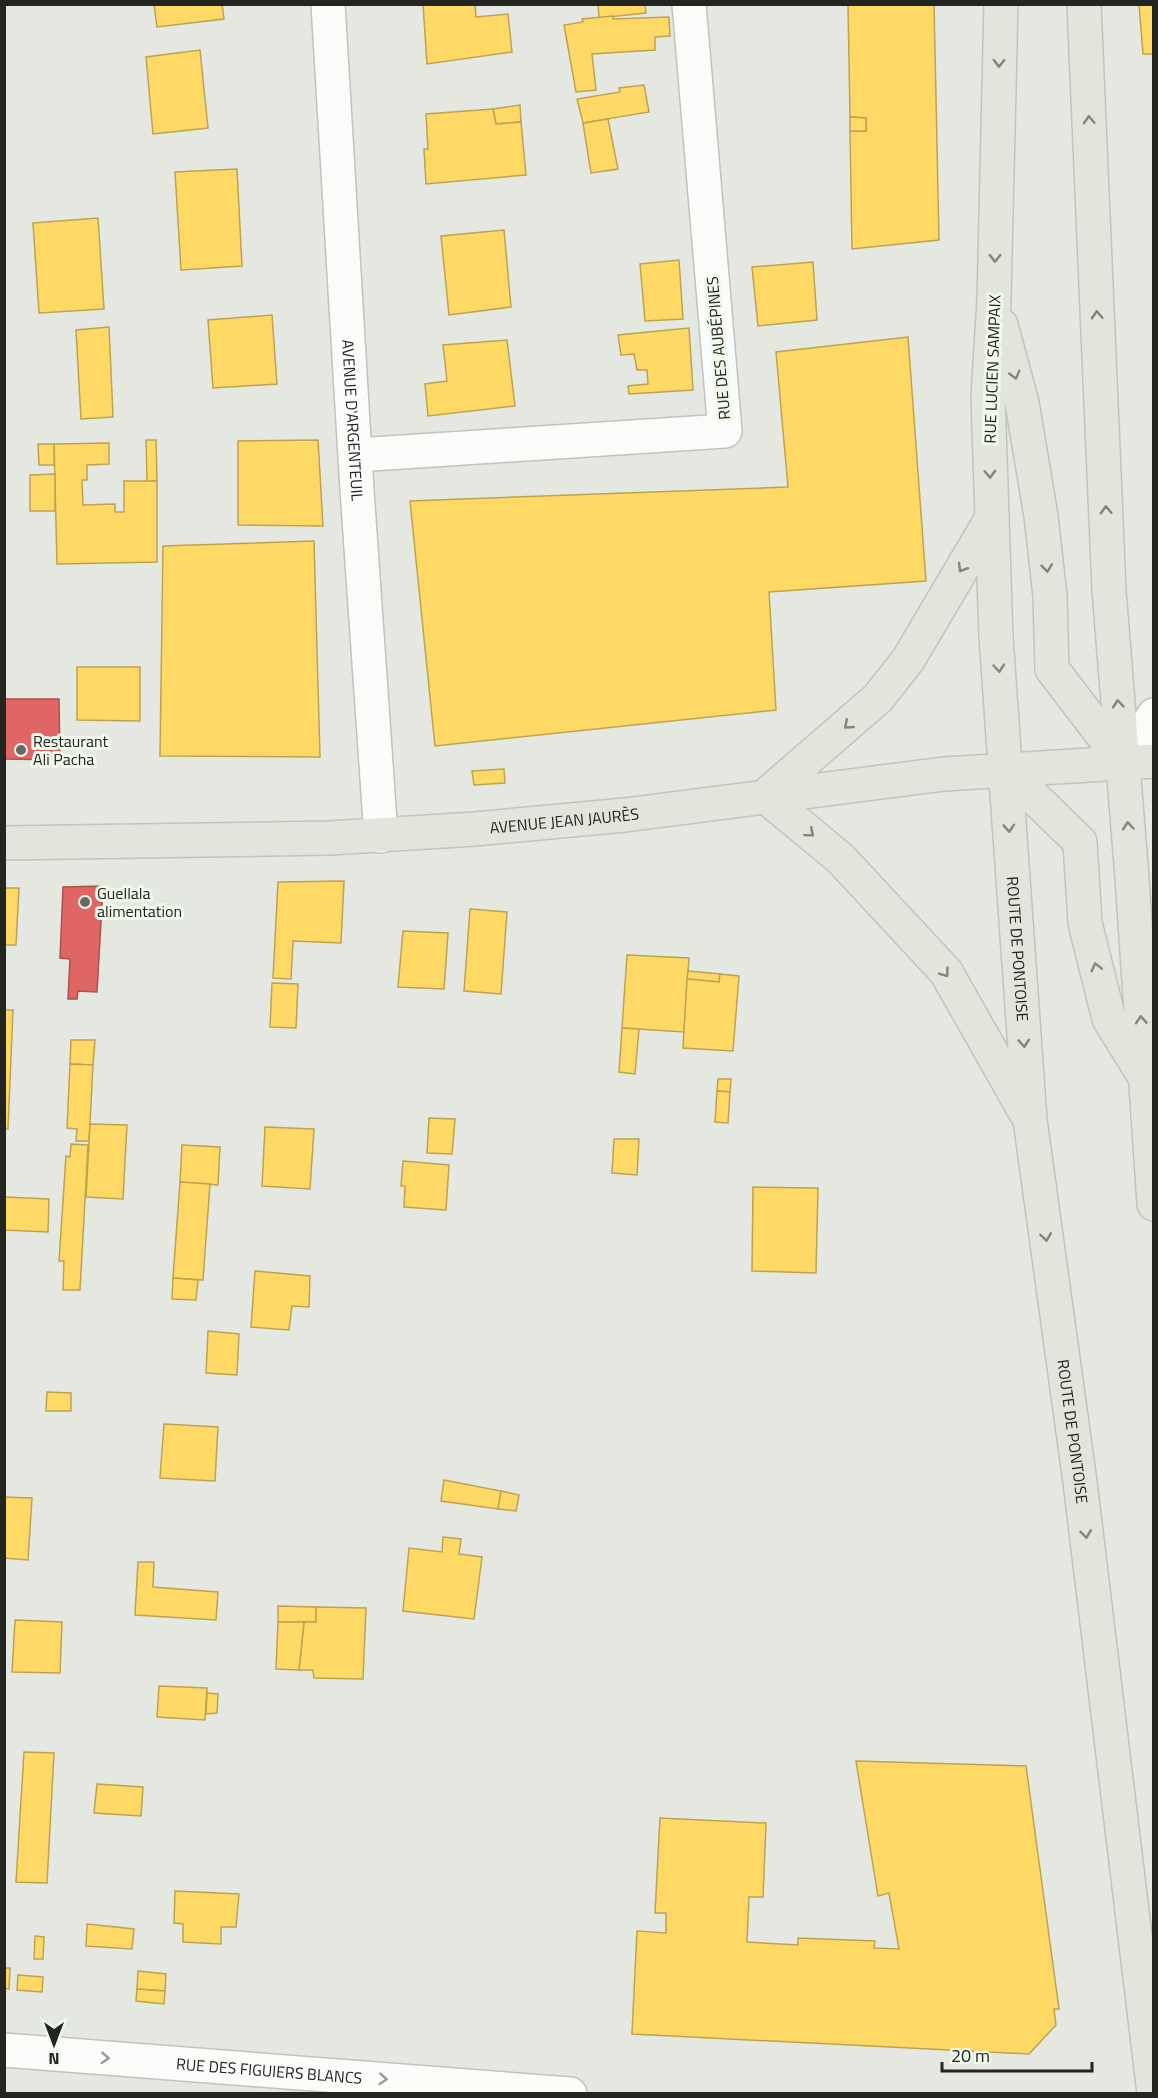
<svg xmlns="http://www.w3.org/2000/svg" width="1158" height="2098" font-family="'Titillium Web',sans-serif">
	<rect width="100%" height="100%" fill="#e4e8e0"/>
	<g fill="#ffd966" stroke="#bda351" stroke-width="1.5">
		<path d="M154 4H222L224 19 157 27Z"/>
		<path d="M423 4H475L476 17 508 14 512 52 427 64Z"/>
		<path d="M598 4H645L646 13 599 18Z"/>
		<path d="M848 4H934L939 240 852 249 850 131H866V118L850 117Z"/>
		<path d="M1139 4H1154V54H1143Z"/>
		<path d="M613 16V19L669 17 670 36 655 37V50L592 54 596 90 576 92 564 25 583 22 582 19Z"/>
		<path d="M200 50 208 128 153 134 146 57Z"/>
		<path d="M644 85 649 112 583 123 577 99 620 92 619 88Z"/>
		<path d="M520 105 521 122 496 124 493 109Z"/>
		<path d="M493 109 496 124 521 122 526 175 426 184 424 149H428L426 114Z"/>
		<path d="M850 117 866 118V131H850Z"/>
		<path d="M608 119 618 169 591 173 583 123Z"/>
		<path d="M237 169 242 266 181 270 175 172Z"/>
		<path d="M98 218 104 309 39 313 33 223Z"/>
		<path d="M504 230 511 307 449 315 441 236Z"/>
		<path d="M679 260 683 319 645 321 640 264Z"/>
		<path d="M813 262 817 320 758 326 752 267Z"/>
		<path d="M272 315 277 384 213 388 208 320Z"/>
		<path d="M109 327 113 417 81 419 76 330Z"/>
		<path d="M689 328 693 390 629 394 628 386 648 384 647 370H637L634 354 621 355 618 335Z"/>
		<path d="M908 337 926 581 769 592 776 710 435 746 410 501 788 487 776 352Z"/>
		<path d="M507 340 515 406 428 416 425 384 447 381 443 345Z"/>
		<path d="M146 440H156L157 481H147Z"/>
		<path d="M318 440 323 526 238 525V441Z"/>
		<path d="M109 443V464L87 465V480H82L83 505 115 504V512H124V481H157V562L57 564 54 444Z"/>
		<path d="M38 444H54V465H39Z"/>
		<path d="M55 474V511H30V475Z"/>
		<path d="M314 541 320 757 160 756 163 546Z"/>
		<path d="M77 667H140V721L77 720Z"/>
		<path d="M504 769 505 783 474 785 472 771Z"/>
		<path d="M344 881 341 943 293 941 291 979 273 978 278 882Z"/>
		<path d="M4 888H19L16 945H4Z"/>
		<path d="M470 909 507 912 501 994 464 991Z"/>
		<path d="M403 931 448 933 444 989 398 987Z"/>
		<path d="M627 955 689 958 684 1032 622 1028Z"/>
		<path d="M688 971 720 974 719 982 687 979Z"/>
		<path d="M720 974 739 976 733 1051 683 1048 687 979 719 982Z"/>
		<path d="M272 983 298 984 296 1028 270 1027Z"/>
		<path d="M4 1010H13L8 1129 4 1128Z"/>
		<path d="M622 1028 639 1029 635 1074 619 1072Z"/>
		<path d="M71 1040H95L93 1065 70 1064Z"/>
		<path d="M70 1064 93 1065 89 1141H76L77 1129 67 1128Z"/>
		<path d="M718 1079H731L730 1092 717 1091Z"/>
		<path d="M717 1091 730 1092 728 1123 715 1122Z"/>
		<path d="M429 1118 455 1119 452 1154 427 1153Z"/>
		<path d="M90 1124 127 1125 123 1199 86 1197Z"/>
		<path d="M265 1127 314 1129 310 1189 262 1186Z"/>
		<path d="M614 1139H639L637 1175 612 1173Z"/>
		<path d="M71 1144 88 1145 80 1290H63L64 1261H59L66 1156 70 1157Z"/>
		<path d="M182 1145 220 1147 218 1185 180 1182Z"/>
		<path d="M403 1161 449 1165 446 1210 404 1207 405 1186H401Z"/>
		<path d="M180 1182 210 1184 203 1280 173 1278Z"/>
		<path d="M753 1187 818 1188 816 1273 752 1271Z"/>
		<path d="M4 1197 49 1199 48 1232 4 1230Z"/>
		<path d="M255 1271 310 1276 309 1307 292 1306 289 1330 251 1327Z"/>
		<path d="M173 1278 198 1280 196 1300 172 1299Z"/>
		<path d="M208 1331 239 1334 237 1375 206 1373Z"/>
		<path d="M47 1392 71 1393V1411H46Z"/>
		<path d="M164 1424 218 1427 215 1481 160 1478Z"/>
		<path d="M444 1480 501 1491 498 1509 441 1501Z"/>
		<path d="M501 1491 519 1495 516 1511 498 1509Z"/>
		<path d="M4 1497 32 1498 28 1560 4 1558Z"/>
		<path d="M443 1537 461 1539 459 1554 482 1557 474 1619 403 1611 409 1548 442 1552Z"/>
		<path d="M138 1562H154L153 1587 218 1592 216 1620 135 1615Z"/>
		<path d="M278 1606 316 1607V1622H278Z"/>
		<path d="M316 1607 366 1608 363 1679 314 1678 313 1670H299L304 1622H316Z"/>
		<path d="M15 1620 62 1622 60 1673 12 1672Z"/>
		<path d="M278 1622H304L299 1670 276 1669Z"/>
		<path d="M159 1686 207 1688 205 1720 157 1717Z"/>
		<path d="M207 1693 218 1694 217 1713 206 1714Z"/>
		<path d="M24 1752 54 1753 47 1883 16 1882Z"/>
		<path d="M856 1761 1026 1766 1059 2009H1054L1056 2025 1029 2054 632 2034 637 1931 666 1933V1913H655L660 1818 766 1823 763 1897H749L747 1942 798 1945V1938L875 1941 874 1948 899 1949 889 1893 878 1896Z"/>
		<path d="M97 1784 143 1787 141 1816 94 1813Z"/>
		<path d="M175 1891 239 1894 236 1927H221V1944L183 1942V1924L174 1923Z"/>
		<path d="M87 1924 134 1929 132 1949 86 1946Z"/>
		<path d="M35 1936 44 1937 43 1959H34Z"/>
		<path d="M4 1968H10L9 1989 4 1988Z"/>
		<path d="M138 1971 166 1974 165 1991 137 1989Z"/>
		<path d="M18 1975 43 1977 42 1992 17 1990Z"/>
		<path d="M137 1989 165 1991 164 2004 136 2001Z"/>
	</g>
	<g fill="#e06666" stroke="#a75251" stroke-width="1.5">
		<path d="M4 699H59L60 760 4 759Z"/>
		<path d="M103 886 97 992 78 991 77 999H68L70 959 60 958 63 887Z"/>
	</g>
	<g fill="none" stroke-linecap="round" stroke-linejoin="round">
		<defs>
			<g id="minor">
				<path id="s1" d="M328 4 357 490 381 836"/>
				<path d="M356 455 725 431 689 4"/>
				<path d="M1123 762 1154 715"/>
				<path id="s2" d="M4 2050 570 2094"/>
			</g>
			<g id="major">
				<path id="s3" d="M1001 4 994 299 988 397 996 637 1030 1120 1080 1482 1154 2093"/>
				<path d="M1084 4 1109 590 1132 878 1154 1204"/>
				<path d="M1001 325 1022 403 1041 516 1050 596 1052 669 1123 762"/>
				<path d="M1005 769 1080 842 1085 923 1109 1019 1143 1074"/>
				<path d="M765 796 841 859 946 972 1026 1113"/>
				<path d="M765 796 878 698 908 660 992 518"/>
				<path id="s4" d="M4 843 330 838 475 829 625 815 944 774 1154 761"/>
			</g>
		</defs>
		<use href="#minor" stroke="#c0c3bd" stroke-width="36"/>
		<use href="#major" stroke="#c1c3bf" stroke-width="36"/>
		<use href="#minor" stroke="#fbfcfa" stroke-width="33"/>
		<use href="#major" stroke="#e3e4dc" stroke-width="33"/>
	</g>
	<defs><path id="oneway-chevron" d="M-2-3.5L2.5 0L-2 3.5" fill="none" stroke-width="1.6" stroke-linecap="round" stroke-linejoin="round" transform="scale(1.5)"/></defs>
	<g stroke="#82847e">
		<use href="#oneway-chevron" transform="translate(999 63) rotate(91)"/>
		<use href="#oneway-chevron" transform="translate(1089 120) rotate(-93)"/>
		<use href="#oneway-chevron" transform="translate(995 258) rotate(91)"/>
		<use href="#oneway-chevron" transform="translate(1097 315) rotate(-93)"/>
		<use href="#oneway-chevron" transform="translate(1015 375) rotate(75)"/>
		<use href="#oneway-chevron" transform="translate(990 474) rotate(88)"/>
		<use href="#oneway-chevron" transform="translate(1106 510) rotate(-92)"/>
		<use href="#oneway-chevron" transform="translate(962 568) rotate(121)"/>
		<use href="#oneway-chevron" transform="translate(1047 568) rotate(83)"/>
		<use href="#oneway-chevron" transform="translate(999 668) rotate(85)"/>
		<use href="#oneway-chevron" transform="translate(1118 704) rotate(-95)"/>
		<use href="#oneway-chevron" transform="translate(848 725) rotate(139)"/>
		<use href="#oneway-chevron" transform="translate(1128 826) rotate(-95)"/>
		<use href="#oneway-chevron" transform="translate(1009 828) rotate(86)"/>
		<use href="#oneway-chevron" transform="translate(810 833) rotate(40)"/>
		<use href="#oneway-chevron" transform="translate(1096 967) rotate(-104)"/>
		<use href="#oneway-chevron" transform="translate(945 973) rotate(54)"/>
		<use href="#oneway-chevron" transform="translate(1141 1020) rotate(-94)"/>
		<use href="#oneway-chevron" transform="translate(1024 1043) rotate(86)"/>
		<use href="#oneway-chevron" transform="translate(1046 1237) rotate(82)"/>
		<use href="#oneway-chevron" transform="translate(1086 1534) rotate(83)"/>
	</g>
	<g stroke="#999b98">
		<use href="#oneway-chevron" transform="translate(105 2058) rotate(4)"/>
		<use href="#oneway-chevron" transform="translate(383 2079) rotate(4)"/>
	</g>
	<g fill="#666963" stroke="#f0f9eb" stroke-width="2">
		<circle cx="21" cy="750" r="6"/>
		<circle cx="85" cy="902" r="6"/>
	</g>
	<g text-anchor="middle" stroke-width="6" stroke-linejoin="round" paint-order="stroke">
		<g font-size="16" fill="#222520" stroke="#f0f9eb">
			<text transform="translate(718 348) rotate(-95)" y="6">RUE DES AUBÉPINES</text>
			<text transform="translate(992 369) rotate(-88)" y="6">RUE LUCIEN SAMPAIX</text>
			<text dy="6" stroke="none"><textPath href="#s1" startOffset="417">AVENUE D'ARGENTEUIL</textPath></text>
			<text dy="6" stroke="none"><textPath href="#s4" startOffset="561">AVENUE JEAN JAURÈS</textPath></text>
			<text dy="6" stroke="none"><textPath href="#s3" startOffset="946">ROUTE DE PONTOISE</textPath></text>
			<text dy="6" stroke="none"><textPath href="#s3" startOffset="1432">ROUTE DE PONTOISE</textPath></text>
			<text dy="6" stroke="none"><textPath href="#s2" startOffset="266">RUE DES FIGUIERS BLANCS</textPath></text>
		</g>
		<g font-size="16" fill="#222520" stroke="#f0f9eb" text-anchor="start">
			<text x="33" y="747">Restaurant<tspan x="33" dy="18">Ali Pacha</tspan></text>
			<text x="97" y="899">Guellala<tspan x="97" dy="18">alimentation</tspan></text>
		</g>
	</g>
	<rect width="1158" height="2098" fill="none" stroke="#222520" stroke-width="12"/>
	<g transform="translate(54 2044) rotate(180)" stroke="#f0f9eb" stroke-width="4.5" paint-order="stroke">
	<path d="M0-4.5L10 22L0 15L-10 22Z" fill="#222520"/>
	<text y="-9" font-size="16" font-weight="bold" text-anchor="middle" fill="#222520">N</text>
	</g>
	<path d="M942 2062v9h150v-9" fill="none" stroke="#222520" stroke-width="3"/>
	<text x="951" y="2062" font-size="18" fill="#222520" stroke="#f0f9eb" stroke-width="4.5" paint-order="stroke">20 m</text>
</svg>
